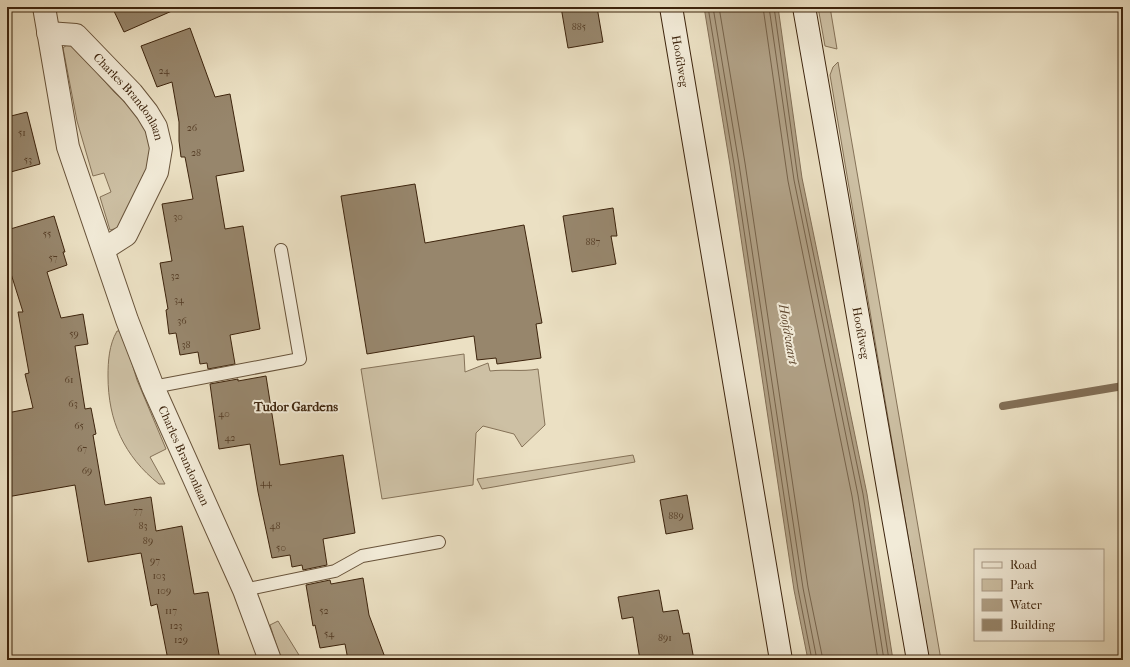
<svg xmlns="http://www.w3.org/2000/svg" width="1130" height="667" font-family="'IM FELL French Canon',serif">
	<rect width="100%" height="100%" fill="#ebe0c3"/>
	<filter id="stains"><feTurbulence type="fractalNoise" baseFrequency=".005" numOctaves="4"/><feColorMatrix values="0 0 0 0 .2 0 0 0 0 .09 0 0 0 0 .02 0 0 0 .5 -.17"/></filter>
	<radialGradient id="worn" r=".72"><stop offset=".6" stop-color="#630" stop-opacity="0"/><stop offset="1" stop-color="#630" stop-opacity=".3"/></radialGradient>
	<g fill="#cdc0a4" stroke="#857258">
		<path d="M818 7H830L837 49 825 46Z"/>
		<path d="M68 44 73 46 114 92 144 121 152 154 145 178 118 228 110 230 100 197 111 192 104 173 93 176 77 121 63 48Z"/>
		<path d="M838 62 941 660H929L830 75 833 67Z"/>
		<path d="M117 331H122L137 380 166 449 150 457 165 484H159C124 456 108 421 108 376 108 361 109 345 117 331Z"/>
		<path d="M464 354 465 372 488 363 490 371C506 369 522 372 538 369L545 425 522 447 514 434 483 426 476 433 473 485 382 499 361 369Z"/>
		<path d="M633 455 635 462 482 489 477 479Z"/>
		<path d="M278 621 302 660H281L270 625Z"/>
	</g>
	<path fill="#b0a085" stroke="#826e55" d="M704 7H778L802 178 867 494 893 660H808L794 590 730 165Z"/>
	<g fill="none" stroke-linecap="round" stroke-linejoin="round">
		<g stroke="#766249" stroke-width="1">
			<path d="M708 7 734 164 798 589 812 660"/>
			<path d="M713 7 739 164 803 588 817 660"/>
			<path d="M719 7 745 163 808 587 823 660"/>
			<path d="M763 7 788 181 852 496 878 660"/>
			<path d="M769 7 794 180 858 495 884 660"/>
			<path d="M774 7 798 179 863 494 889 660"/>
		</g>
		<path stroke="#826e55" stroke-width="8" d="M1003 406 1123 386"/>
	</g>
	<g fill="#97866c" stroke="#3d240d">
		<path d="M112 7H181L124 32Z"/>
		<path d="M561 7H597L603 42 568 48Z"/>
		<path d="M190 28 215 97 230 94 244 171 216 176 225 229 243 226 260 329 230 335 235 364 208 369 207 363 200 364 198 352 180 355 176 333 169 334 166 310 168 309 160 263 172 261 162 204 193 199 185 157H181L179 141V122L172 82 157 87 141 46Z"/>
		<path d="M27 112 40 164 7 173V117Z"/>
		<path d="M415 184 425 243 524 225 542 323 536 324 541 358 497 364 496 358 477 360 474 336 367 354 341 196Z"/>
		<path d="M613 208 617 236H611L616 264 572 272 563 216Z"/>
		<path d="M54 216 65 252H63L67 265 47 272 61 318 83 314 88 344 75 346 85 409 91 408 96 434 93 435 105 505 151 497 156 531 182 526 194 594 208 592 220 660H168L157 604 151 606 141 553 88 562 75 485 7 497V413L33 408 25 374 29 373 18 312H23L7 261V230Z"/>
		<path d="M266 376 280 465 343 455 355 533 323 539 327 565 303 570 302 565 292 567 290 555 272 558 258 492 250 444 219 449 210 384 238 379V381Z"/>
		<path d="M687 495 693 529 666 534 660 500Z"/>
		<path d="M363 578 369 615 386 660H348L345 644 320 648 315 625 313 626 306 585 330 580 331 584Z"/>
		<path d="M659 590 663 612 678 610 683 634 689 633 694 660H640L633 617 622 619 618 597Z"/>
	</g>
	<g fill="none" stroke-linecap="round" stroke-linejoin="round">
		<defs>
			<g id="lane">
				<path d="M153 387 300 359 281 250"/>
				<path d="M244 590 335 571 362 556 439 542"/>
			</g>
			<g id="street">
				<path id="s1" d="M44 7 68 147 127 320 153 387 244 590 270 660"/>
				<path id="s2" d="M48 33 76 35 132 93 147 112 156 127 161 148 157 172 126 235 104 249"/>
			</g>
			<g id="secondary">
				<path id="s3" d="M671 7 781 660"/>
				<path id="s4" d="M804 7 918 660"/>
			</g>
		</defs>
		<use href="#lane" stroke="#68533a" stroke-width="14"/>
		<use href="#street" stroke="#68533a" stroke-width="24"/>
		<use href="#secondary" stroke="#3d240d" stroke-width="24"/>
		<use href="#lane" stroke="#f2ebd8" stroke-width="12"/>
		<use href="#street" stroke="#f2ebd8" stroke-width="22"/>
		<use href="#secondary" stroke="#f2ebd8" stroke-width="22"/>
	</g>
	<g text-anchor="middle" stroke-width="4" stroke-linejoin="round" paint-order="stroke">
		<g font-size="10" fill="#543c25">
			<text x="579" y="30">885</text>
			<text x="164" y="74">24</text>
			<text x="192" y="131">26</text>
			<text x="22" y="136">51</text>
			<text x="196" y="156">28</text>
			<text x="28" y="163">53</text>
			<text x="178" y="220">30</text>
			<text x="47" y="237">55</text>
			<text x="593" y="245">887</text>
			<text x="53" y="261">57</text>
			<text x="175" y="279">32</text>
			<text x="179" y="303">34</text>
			<text x="182" y="324">36</text>
			<text x="74" y="337">59</text>
			<text x="186" y="348">38</text>
			<text x="69" y="383">61</text>
			<text x="73" y="407">63</text>
			<text x="224" y="417">40</text>
			<text x="79" y="429">65</text>
			<text x="230" y="441">42</text>
			<text x="82" y="452">67</text>
			<text x="87" y="474">69</text>
			<text x="266" y="486">44</text>
			<text x="138" y="514">77</text>
			<text x="676" y="519">889</text>
			<text x="143" y="529">83</text>
			<text x="275" y="529">48</text>
			<text x="148" y="544">89</text>
			<text x="281" y="551">50</text>
			<text x="155" y="564">97</text>
			<text x="159" y="579">103</text>
			<text x="164" y="594">109</text>
			<text x="171" y="614">117</text>
			<text x="324" y="614">52</text>
			<text x="176" y="629">123</text>
			<text x="329" y="637">54</text>
			<text x="665" y="641">891</text>
			<text x="181" y="643">129</text>
		</g>
		<g font-size="12" fill="#3d240d" stroke="#f2ebd8">
			<text dy="4" stroke="none"><textPath href="#s3" startOffset="55">Hoofdweg</textPath></text>
			<text dy="4" stroke="none"><textPath href="#s2" startOffset="110">Charles Brandonlaan</textPath></text>
			<text dy="4" stroke="none"><textPath href="#s4" startOffset="331">Hoofdweg</textPath></text>
			<text dy="4" stroke="none"><textPath href="#s1" startOffset="472">Charles Brandonlaan</textPath></text>
		</g>
		<g font-size="13" font-style="italic" fill="#604931" stroke="#f2ebd8">
			<text transform="translate(789 334) rotate(80)" y="5">Hoofdvaart</text>
		</g>
		<g font-size="13" font-weight="bold" fill="#3d240d" stroke="#f2ebd8">
			<text x="296" y="411">Tudor Gardens</text>
		</g>
	</g>
	<rect width="1130" height="667" fill="none" stroke="#ebe0c3" stroke-width="24"/>
	<rect x="8" y="8" width="1114" height="651" fill="none" stroke="#3d240d" stroke-width="2"/>
	<rect x="12" y="12" width="1106" height="643" fill="none" stroke="#3d240d"/>
	<rect x="974" y="549" width="130" height="92" fill="#f2ebd8" stroke="#aa9b87"/>
	<rect x="982" y="562" width="20" height="6" fill="#f2ebd8" stroke="#aa9b87"/>
	<text x="1010" y="569" font-size="12" fill="#3d240d">Road</text>
	<rect x="982" y="579" width="20" height="12" fill="#cdc0a4" stroke="#aa9b87"/>
	<text x="1010" y="589" font-size="12" fill="#3d240d">Park</text>
	<rect x="982" y="599" width="20" height="12" fill="#b0a085" stroke="#aa9b87"/>
	<text x="1010" y="609" font-size="12" fill="#3d240d">Water</text>
	<rect x="982" y="619" width="20" height="12" fill="#97866c" stroke="#aa9b87"/>
	<text x="1010" y="629" font-size="12" fill="#3d240d">Building</text>
	<rect width="100%" height="100%" filter="url(#stains)"/>
	<rect width="100%" height="100%" fill="url(#worn)"/>
</svg>
